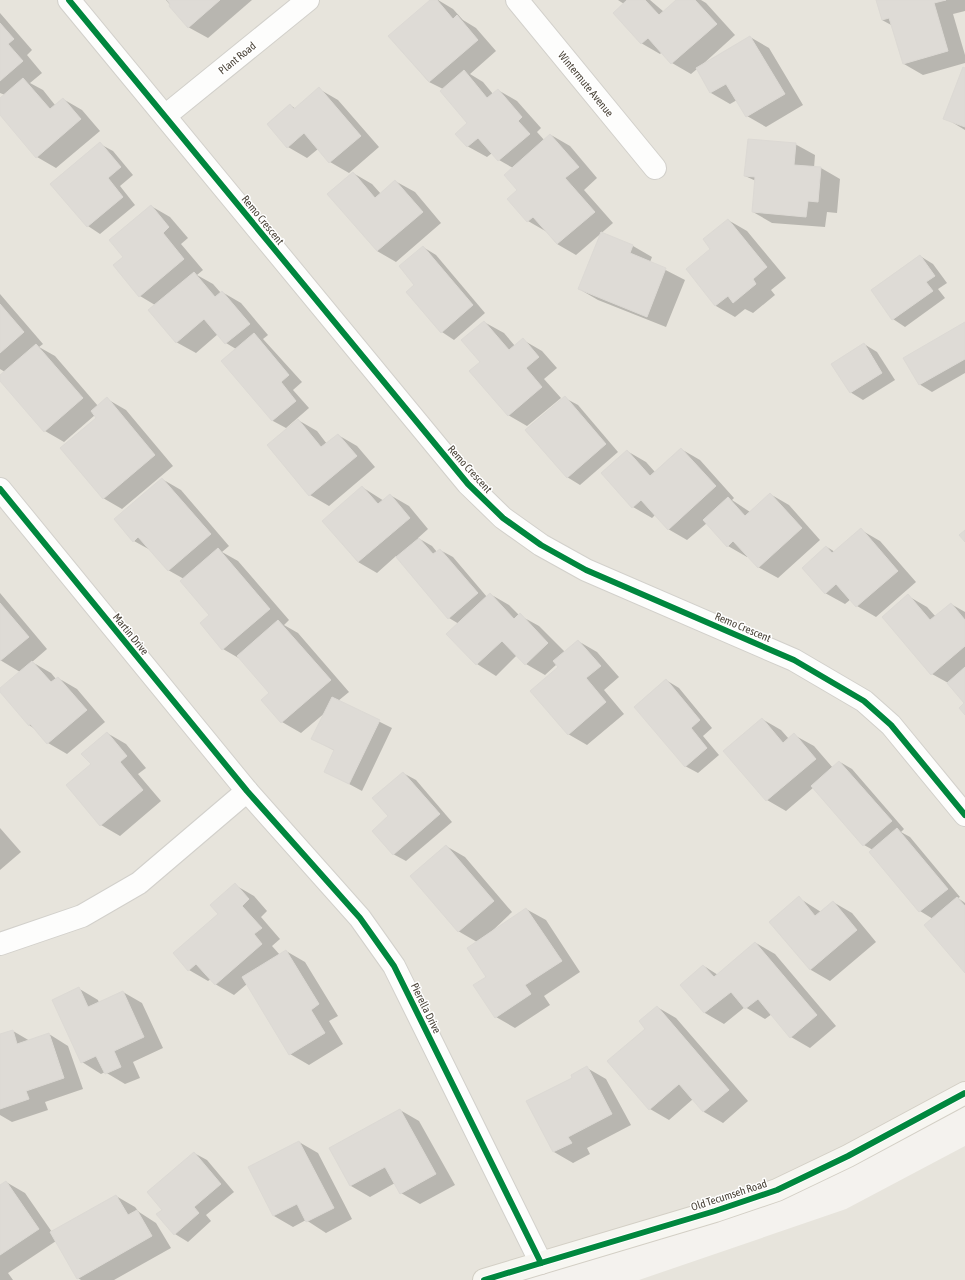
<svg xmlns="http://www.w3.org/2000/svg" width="965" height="1280" font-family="'Asap Condensed',sans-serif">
	<rect width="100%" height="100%" fill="#f4f2ee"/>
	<g fill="#e7e4dc">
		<path d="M0 0H965V1091L777 1190 472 1280H0Z"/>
		<path d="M965 1146V1280H639L846 1209Z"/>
	</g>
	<g fill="#0003">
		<path d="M166 0H252L208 38 188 27Z"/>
		<path d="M432 0H438L453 9 463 20 476 28 496 51 470 74 483 82 493 94 498 90 517 101 541 128 537 132 545 141 551 135 570 146 597 178 584 190 613 223 576 255 557 244 547 232 528 221 513 168 499 160 492 153 487 157 467 146 468 123 443 89 429 82 390 37Z"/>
		<path d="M618 0H650L664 12 677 0H701L706 3 735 35 703 64 750 37 769 48 803 105 766 127 747 116 737 100 730 104 711 93 697 69 691 74 672 63 662 52 660 54 641 43 624 4Z"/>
		<path d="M877 0H965V11L953 14 965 55V63L923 75 904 64 893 26 882 20Z"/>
		<path d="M0 13 32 50 27 55 42 73 30 83 43 90 55 105 63 99 82 110 100 131 56 168 37 157 0 114V100L5 95 0 93Z"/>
		<path d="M965 69V130L945 118Z"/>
		<path d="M319 89 338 100 379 147 349 173 330 162 318 149 307 158 288 147 268 124 290 105 296 109Z"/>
		<path d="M100 144 113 151 133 175 120 186 135 205 100 234 88 226Z"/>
		<path d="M795 144 815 155 814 168H821L840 179 837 213 827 212 825 227 772 223 753 212 756 181 745 176Z"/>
		<path d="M353 173 372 184 381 194 395 181 415 192 441 223 396 262 377 251Z"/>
		<path d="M151 206 170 217 188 238 181 244 203 270 197 275 213 284 221 293 222 292 241 303 268 335 263 339 302 382 293 390 309 408 286 428 273 421 222 361 236 349 226 343 218 334 196 353 176 342 155 305 140 296 114 265 124 257Z"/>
		<path d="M728 220 747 231 786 278 771 290 775 295 753 313 745 309 735 317 716 306 687 269 712 249Z"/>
		<path d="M601 233 633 246 652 257 650 262 685 280 666 327 598 300 579 289Z"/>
		<path d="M423 247 436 255 485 313 454 340 442 332 416 285Z"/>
		<path d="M920 256 933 264 947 283 938 289 945 298 905 327 893 319Z"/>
		<path d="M0 294 43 344 39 347 55 356 98 406 107 399 126 410 173 466 122 509 103 498 98 418 95 415 64 442 45 431 0 380V377L5 372 0 369Z"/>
		<path d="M484 322 504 333 515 346 523 340 542 351 557 368 544 379 561 398 527 426 508 415 481 363Z"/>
		<path d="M965 324V373L932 392 919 384Z"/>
		<path d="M864 344 877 352 895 380 863 400 850 392Z"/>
		<path d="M565 398 578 405 618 452 580 485 567 477Z"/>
		<path d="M298 420 317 431 327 444 338 435 357 446 375 467 329 506 310 495Z"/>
		<path d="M681 449 700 460 734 498 732 500 750 512 770 494 789 505 820 540 778 578 758 567 748 556 747 557 728 546 707 523 687 540 668 529 655 515 652 518 633 507 627 451 646 462 655 472Z"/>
		<path d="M162 479 181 490 229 546 222 552 238 561 289 620 284 625 298 633 349 692 338 701 392 728 362 791 325 771 335 751 313 739 326 712 301 733 282 722 270 693 242 660 223 649 211 615 184 579 168 570 152 551 134 541Z"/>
		<path d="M362 487 384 501 390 495 409 506 428 529 418 538 432 546 437 552 440 550 453 557 487 597 490 594 509 605 519 615 539 626 565 652 578 641 597 652 619 677 604 690 624 714 587 745 568 734 560 667 557 664 545 675 526 664 517 655 496 676 477 664 459 624 449 618 396 556 377 573 358 562 324 521Z"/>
		<path d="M861 530 880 541 916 582 876 617 857 606 851 599 845 604 825 593 827 547 835 552Z"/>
		<path d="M0 593 47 649 32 662 51 673 56 679 58 678 77 689 105 722 67 754 48 743 35 729 29 725 0 691 20 672 0 660Z"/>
		<path d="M908 596 927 607 936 617 951 604 965 612V702L950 684 932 674Z"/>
		<path d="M666 680 679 688 712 728 703 736 719 755 698 773 685 766Z"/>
		<path d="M762 719 781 730 789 739 794 735 814 746 833 768 840 762 852 769 904 829 901 832 910 837 960 897 958 898 965 903V971L933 919 920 911 873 850 864 845 814 787 786 811 767 800 724 751Z"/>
		<path d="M107 733 126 744 146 768 138 774 161 801 120 836 101 825 92 764Z"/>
		<path d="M403 773 416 780 452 822 406 861 393 854 390 816Z"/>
		<path d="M0 828 21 852 0 870Z"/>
		<path d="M446 846 465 857 512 912 490 933 526 909 546 920 580 972 544 996 550 1005 515 1028 496 1017 477 942 458 931Z"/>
		<path d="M235 885 254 896 267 911 261 917 280 939 272 946 280 955 286 951 305 962 338 1016 329 1021 343 1044 309 1065 290 1054 247 984 234 995 215 984 211 979 208 981 189 970Z"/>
		<path d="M799 898 821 912 833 902 852 913 876 942 830 981 811 970 770 922Z"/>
		<path d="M756 943 775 954 836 1026 810 1048 791 1037 772 1014 765 1019 745 1007 724 1024 705 1013 681 985 704 966 718 975Z"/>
		<path d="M78 988 98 1000 99 1003 123 992 142 1003 163 1048 133 1062 140 1078 125 1084 105 1072 101 1074 82 1062Z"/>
		<path d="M657 1007 676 1018 748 1101 723 1123 704 1112 693 1099 669 1120 650 1109 609 1061 646 1029Z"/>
		<path d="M13 1031 30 1041 49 1034 68 1046 83 1089 45 1102 48 1110 12 1122 0 1115V1035Z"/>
		<path d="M587 1068 606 1079 631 1125 587 1148 590 1154 573 1163 554 1152 527 1101 573 1078Z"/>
		<path d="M400 1110 419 1121 455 1185 420 1204 401 1193 395 1183 370 1197 351 1186 331 1149Z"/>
		<path d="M299 1142 318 1153 352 1219 326 1233 306 1220 293 1227 274 1216 249 1167Z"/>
		<path d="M194 1153 207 1160 234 1192 206 1215 211 1221 188 1242 175 1234 164 1210Z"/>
		<path d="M6 1182 25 1193 52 1232 116 1196 135 1207 139 1212 156 1223 171 1248 114 1280H81L78 1278 56 1241 8 1273 13 1280H0V1186Z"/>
	</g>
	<g fill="#dedbd6" stroke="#dcd9d4">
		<path d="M167 0H220L188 28 169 6 170 4Z"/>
		<path d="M430 0H437L453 19 457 15 478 40 429 82 388 36Z"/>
		<path d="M627 0H645L659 15 676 0H695L717 24 671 64 648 38 641 44 613 13Z"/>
		<path d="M876 0H946L934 3 948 51 903 64 889 18 882 20Z"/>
		<path d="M0 23 14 39 8 44 23 61 0 81Z"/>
		<path d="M750 36 785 94 746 117 726 84 710 93 696 68Z"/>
		<path d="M963 67 965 68V127L943 119Z"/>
		<path d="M464 70 487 98 498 89 522 117 518 121 530 134 498 161 478 138 467 147 455 134 467 123 440 91Z"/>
		<path d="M23 78 50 109 63 98 81 119 36 158 0 115V98Z"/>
		<path d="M319 87 361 136 329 163 304 133 287 148 267 124 290 104 294 109Z"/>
		<path d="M550 134 579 167 565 178 595 212 557 244 533 217 527 222 507 199 517 190 504 175Z"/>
		<path d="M748 139 796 143 794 165 821 167 818 202 808 201 806 217 752 212 755 177 744 176Z"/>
		<path d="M100 142 121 167 108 178 123 197 87 227 50 184Z"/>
		<path d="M353 172 375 198 395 180 423 212 377 251 327 194Z"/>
		<path d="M151 205 169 227 163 233 184 259 139 297 113 265 123 257 109 240Z"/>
		<path d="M728 219 767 267 753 279 756 284 733 303 728 296 715 306 686 269 710 249 703 239Z"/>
		<path d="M601 232 633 245 630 253 666 268 647 317 578 289Z"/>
		<path d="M423 246 473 305 441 333 406 292 414 285 399 266Z"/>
		<path d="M920 255 935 276 926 282 933 291 892 320 871 290Z"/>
		<path d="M194 272 215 297 222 291 250 324 225 344 204 319 176 343 148 310Z"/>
		<path d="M0 304 24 332 0 353Z"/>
		<path d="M484 321 509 350 523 338 539 357 526 368 542 387 508 416 469 371 480 362 461 340Z"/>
		<path d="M965 322V359L919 385 903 358Z"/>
		<path d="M254 333 289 375 281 382 296 401 272 421 221 361Z"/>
		<path d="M864 343 882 373 850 393 831 364Z"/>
		<path d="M36 344 83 398 44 432 0 381V375Z"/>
		<path d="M565 396 606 444 567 478 525 430Z"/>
		<path d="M107 397 155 455 103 499 60 448 96 418 91 411Z"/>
		<path d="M298 419 321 447 338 434 357 456 309 496 267 445Z"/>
		<path d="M681 448 716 486 668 530 641 500 632 508 601 473 627 450 650 476Z"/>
		<path d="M162 478 211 534 168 571 138 537 133 542 114 519Z"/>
		<path d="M362 486 378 504 390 494 410 518 358 562 322 521Z"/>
		<path d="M770 493 802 528 758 568 733 541 727 547 703 520 728 497 745 516Z"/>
		<path d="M861 528 898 571 856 607 836 584 825 594 802 568 826 546 832 553Z"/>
		<path d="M965 530V542L959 535Z"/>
		<path d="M419 538 433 554 440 549 478 593 448 619 396 557Z"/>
		<path d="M218 548 270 609 222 650 200 623 209 615 180 581Z"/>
		<path d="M490 593 514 619 520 613 548 643 525 665 502 641 476 665 446 634Z"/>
		<path d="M908 594 930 620 951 603 965 620V646L931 675 882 617Z"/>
		<path d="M0 603 29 637 0 661Z"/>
		<path d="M278 620 331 680 281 723 261 700 269 693 237 656Z"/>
		<path d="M578 640 601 666 586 678 606 702 568 735 530 691 558 667 553 661Z"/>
		<path d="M32 661 51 682 58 677 87 710 47 744 30 724 29 726 0 692V688Z"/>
		<path d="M965 667V715L959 708 964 703 947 683Z"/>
		<path d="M666 679 700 720 691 728 707 748 685 767 634 707Z"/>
		<path d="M332 697 380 720 349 784 324 772 334 750 311 739Z"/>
		<path d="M762 718 783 743 794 733 816 759 766 801 723 751Z"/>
		<path d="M107 732 127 756 120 762 143 790 100 826 66 785 91 764 81 754Z"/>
		<path d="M839 761 892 821 863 846 811 786Z"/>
		<path d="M403 772 440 814 393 855 372 831 388 816 372 798Z"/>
		<path d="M897 828 948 889 919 912 869 852Z"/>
		<path d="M446 845 494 901 458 932 410 876Z"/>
		<path d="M235 883 249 899 242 906 262 928 254 934 262 944 215 985 196 964 188 971 173 953 218 914 210 905Z"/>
		<path d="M799 896 815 916 833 901 857 930 810 970 769 922Z"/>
		<path d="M957 897 965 906V973L924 925Z"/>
		<path d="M526 908 562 961 525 985 531 994 495 1018 473 985 486 977 467 948Z"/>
		<path d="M755 942 817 1015 790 1038 758 999 745 1009 731 992 704 1013 680 985 703 965 714 977Z"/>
		<path d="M286 950 319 1004 311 1010 325 1033 289 1055 242 977Z"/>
		<path d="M79 987 88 1007 123 991 144 1037 114 1051 121 1067 105 1074 96 1056 81 1063 52 1000Z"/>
		<path d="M657 1006 729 1090 703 1112 679 1084 649 1110 607 1061 645 1029 639 1021Z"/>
		<path d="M13 1030 17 1044 49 1033 64 1078 26 1091 29 1099 0 1109V1034Z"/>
		<path d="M587 1066 612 1114 568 1137 572 1143 553 1152 526 1101 572 1078 571 1075Z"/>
		<path d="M400 1109 436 1174 400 1194 385 1167 350 1186 329 1148Z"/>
		<path d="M299 1141 334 1208 306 1222 297 1204 273 1216 248 1167Z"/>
		<path d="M194 1152 221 1184 194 1207 199 1213 174 1235 156 1214 162 1210 147 1192Z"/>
		<path d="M6 1181 39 1229 0 1255V1185Z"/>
		<path d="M116 1195 128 1215 137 1210 152 1236 77 1279 50 1232Z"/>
	</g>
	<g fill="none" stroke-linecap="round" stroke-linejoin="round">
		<defs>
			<g id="street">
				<path d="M69 0 468 484 503 518 541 545 586 570 794 660 864 701 891 725 965 815"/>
				<path d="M517 0 655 168"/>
				<path d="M165 116 308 0"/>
				<path d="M0 489 247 791 360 918 394 966 541 1263"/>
				<path d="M0 944 82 916 139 883 247 791"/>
			</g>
			<path id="secondary" d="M484 1280 715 1211 777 1190 848 1156 965 1093"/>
		</defs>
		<use href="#street" stroke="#d2d0cb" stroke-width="24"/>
		<use href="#secondary" stroke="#d3cfc5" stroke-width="24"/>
		<use href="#street" stroke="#fdfdfc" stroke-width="22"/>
		<use href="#secondary" stroke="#f7f6f1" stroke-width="22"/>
		<defs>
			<g id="cycleway">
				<path d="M69 0 468 484 503 518 541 545 586 570 794 660 864 701 891 725 965 815"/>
				<path d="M0 489 247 791 360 918 394 966 541 1263"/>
				<path d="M484 1280 715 1211 777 1190 848 1156 965 1093"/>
			</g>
		</defs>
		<use href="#cycleway" stroke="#fff" stroke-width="8"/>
		<use href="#cycleway" stroke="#00873e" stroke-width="6"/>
	</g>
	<g text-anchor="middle" stroke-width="3" stroke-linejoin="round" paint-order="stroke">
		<g font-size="11" fill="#4b4439" stroke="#fff">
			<text transform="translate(237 58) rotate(-39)" y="4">Plant Road</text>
			<text transform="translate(586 84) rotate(51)" y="4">Wintermute Avenue</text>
			<text transform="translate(263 220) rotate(51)" y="4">Remo Crescent</text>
			<text transform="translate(470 469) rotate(48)" y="4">Remo Crescent</text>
			<text transform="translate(743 627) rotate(23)" y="4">Remo Crescent</text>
			<text transform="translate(131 634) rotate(51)" y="4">Martin Drive</text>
			<text transform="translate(426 1008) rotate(64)" y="4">Pierella Drive</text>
			<text transform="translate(729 1195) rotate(-18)" y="4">Old Tecumseh Road</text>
		</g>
	</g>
</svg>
